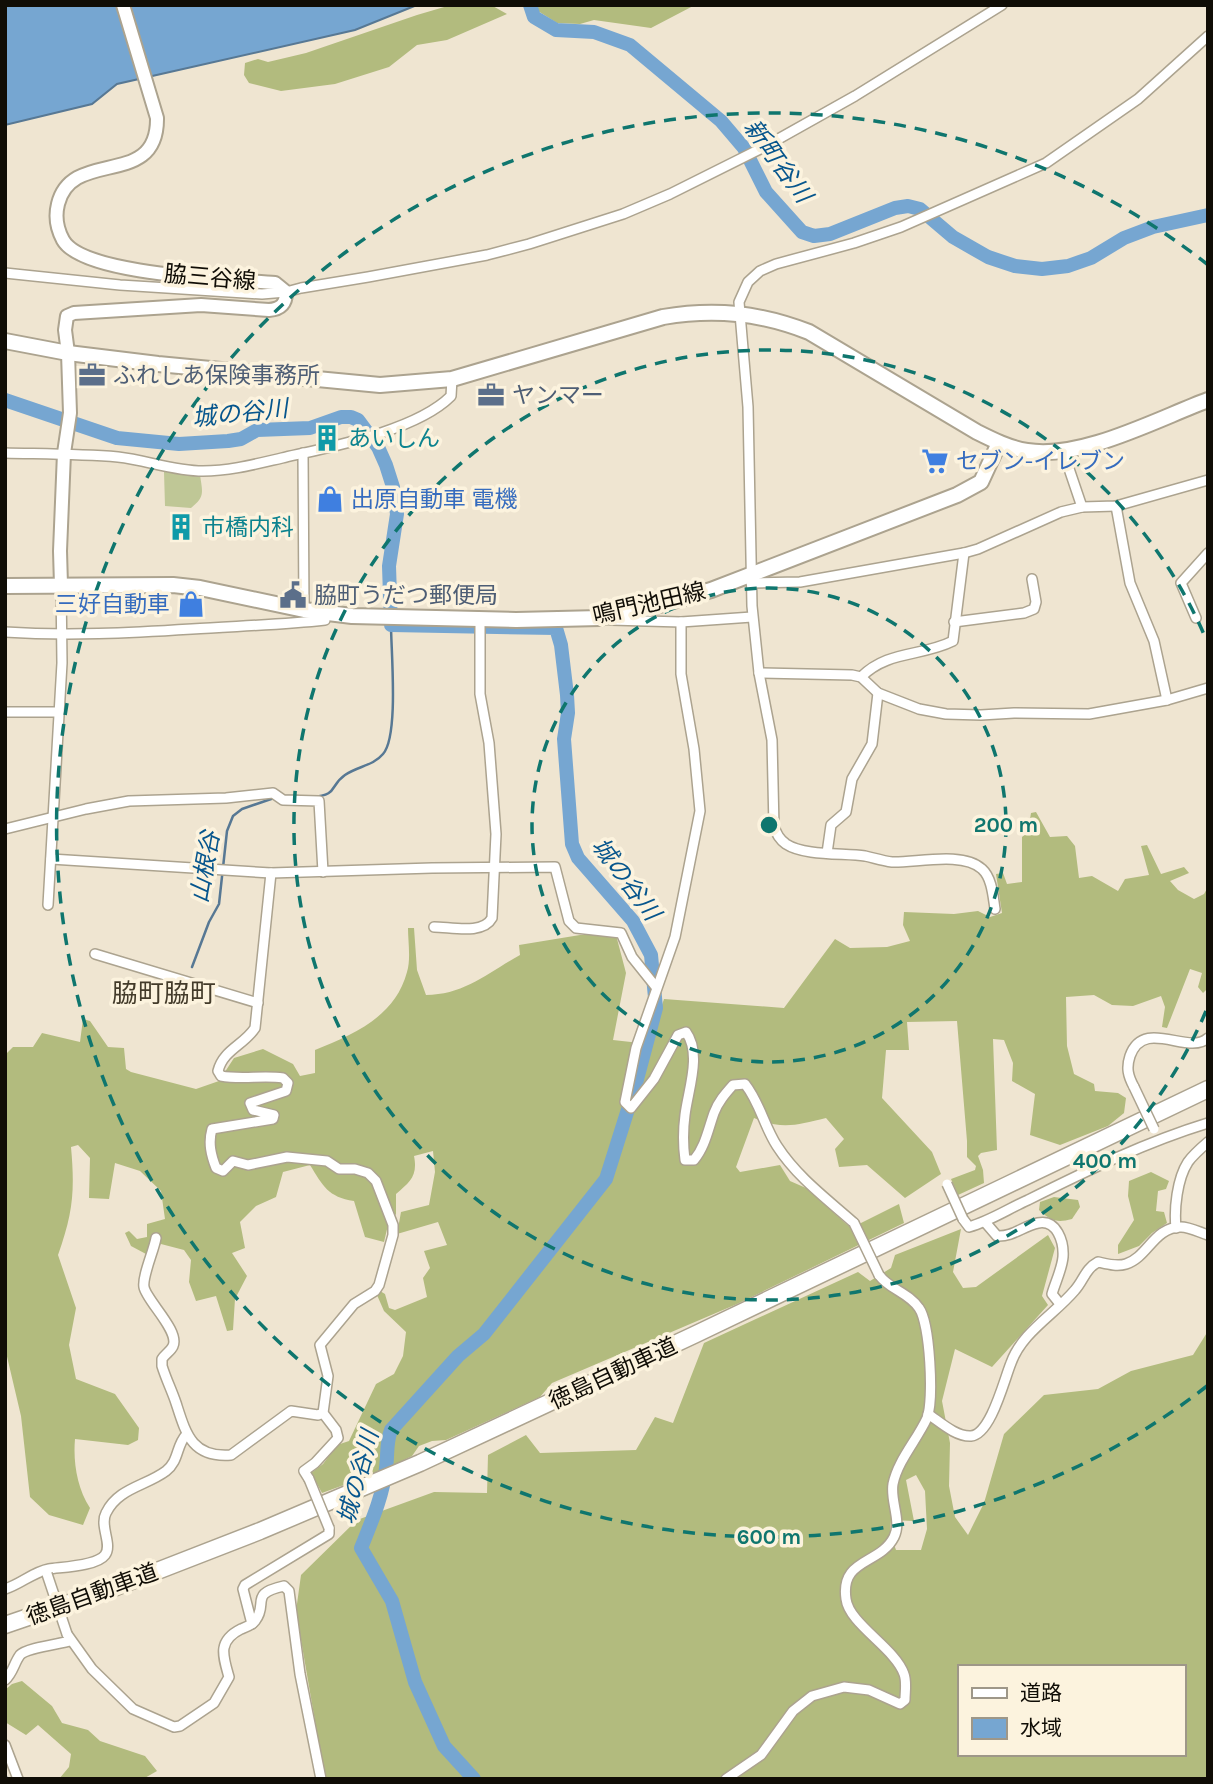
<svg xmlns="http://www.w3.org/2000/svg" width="1213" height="1784" font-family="Karla,'Noto Sans JP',sans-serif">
	<rect width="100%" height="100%" fill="#efe5d1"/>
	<path fill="#bfc796" d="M167 471 200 474C202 492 206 496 191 508L165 506 164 472Z"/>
	<g fill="#b2bb7e" fill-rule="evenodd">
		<path d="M451 5H491L507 14 447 40 417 45 389 67 335 84 281 91 249 83 244 75 245 63 258 59 268 62 306 53 417 15Z"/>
		<path d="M536 5H695L651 28 594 20 580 24 557 23 538 11Z"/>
		<path d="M1036 812 1050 837 1067 836 1075 846 1079 878 1092 876 1118 891 1125 879 1149 875 1141 846 1147 845 1161 874 1184 867 1189 873 1170 881 1178 890 1194 899 1204 894 1208 887V988L1203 993 1198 987 1202 973 1190 969 1167 1028 1162 1027 1165 1007 1161 996 1133 1006 1112 1005 1094 995 1066 997 1067 1046 1074 1074 1094 1084 1095 1091 1118 1093 1126 1098 1124 1113 1108 1126 1060 1145 1030 1135 1035 1094 1012 1081 1013 1063 1004 1040 993 1039 997 1150 981 1153 978 1156 983 1170 984 1183 958 1195 951 1179 975 1170 976 1166 967 1157V1141L957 1021 907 1022 909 1050H886L882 1098 932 1152 941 1174 905 1198 867 1165 839 1167 835 1149 844 1139 826 1118C797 1125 782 1130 754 1118L736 1167 740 1172 780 1165 790 1181 806 1188 851 1228 899 1204 904 1223 737 1304 552 1383 540 1397 446 1440 432 1441 419 1446 412 1456 382 1471 322 1493 311 1473 323 1464 337 1445 349 1441 376 1384 394 1374 403 1356 406 1332 384 1311 377 1295 380 1291 385 1294 389 1308 395 1310 427 1297 423 1278 430 1268 424 1251 447 1245 438 1222 397 1234 401 1212 429 1205 435 1172 433 1151 414 1156C418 1176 410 1182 396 1194V1214L388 1225 384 1242 365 1237 354 1201C328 1197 323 1186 310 1165L283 1172 276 1197 256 1206 240 1222 245 1248 232 1253 247 1276 235 1299 233 1330 227 1331 216 1296 196 1301 189 1282 191 1260 184 1250 161 1244 146 1254 131 1246 125 1233 129 1231 137 1239 147 1237V1224L165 1219 161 1191 140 1171 115 1163 109 1199 89 1198 90 1158 78 1145 71 1147C75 1191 73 1213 58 1255L76 1308 69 1345 76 1379 115 1394 139 1428 138 1440 128 1445 75 1439C73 1462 77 1488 90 1508L83 1525 49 1515 30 1497 21 1416 5 1348V1055L13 1047H33L42 1033 80 1042 83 1019 90 1021 108 1047 124 1048 126 1069 131 1072 196 1089 219 1081 234 1058 263 1049 293 1064 300 1076 315 1073V1050C354 1034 395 1017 407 972 411 959 408 941 408 928H414L417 970 426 995C464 995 488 973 520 955L519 945 580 935H616L626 973 613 1040 649 1044 664 999 784 1008 835 939 850 948 887 947 910 941 903 925 904 912 954 914 978 911 990 917 1002 913 996 874 1003 873 1007 884 1022 882V837L1028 832 1031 813Z"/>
		<path d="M1151 1172 1169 1181 1166 1189 1158 1191 1156 1211 1164 1212 1167 1223 1152 1233 1139 1246 1118 1254V1245L1134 1220 1128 1196 1129 1181Z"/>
		<path d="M1054 1197 1078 1200 1080 1207 1072 1219C1057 1223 1051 1221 1039 1210L1040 1202Z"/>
		<path d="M961 1229 953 1272 963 1288 976 1287 1048 1235 1055 1248 1042 1296 1048 1305 992 1367 955 1349 942 1401 950 1443 949 1486 955 1517 968 1535 984 1503 1004 1434 1044 1395 1098 1389 1131 1371 1193 1355 1208 1331V1779H325L296 1611 301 1575 357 1520 434 1492 487 1493 488 1455 526 1435 540 1453 636 1450 655 1417 673 1423 704 1343 858 1272 870 1281 891 1268 895 1255ZM916 1475 925 1491 927 1529 921 1550H896L890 1533 891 1520 914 1521 906 1480ZM959 1667H1183V1754H959Z"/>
		<path d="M22 1681 52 1706 62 1723 88 1730 100 1741 145 1756 157 1771 143 1779H59L69 1767 71 1754 38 1725 26 1735 5 1722V1690L12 1684Z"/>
	</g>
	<path fill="#76a6d1" stroke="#577894" stroke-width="2" d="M5 5H417L355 30 117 84 92 104 5 125Z"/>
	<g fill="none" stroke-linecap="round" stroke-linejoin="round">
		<g stroke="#577894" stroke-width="2.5">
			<path d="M280 796H298"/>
			<path d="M312 797C339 795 329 786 345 775 358 766 373 766 383 754 399 736 391 651 391 625"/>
			<path d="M192 967 209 922 219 904 227 831 233 816 242 809 274 798"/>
			<path d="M5 1774 7 1779"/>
		</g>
		<g stroke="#76a6d1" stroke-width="14">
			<path d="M530 5 534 17 556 30 594 32 630 45 721 121 744 148 766 192 802 232 814 236 830 234 895 208 908 206 920 209 953 237 988 257 1015 266 1042 269 1068 266 1091 258 1124 238 1153 227 1208 215"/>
			<path d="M5 400 117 438 179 444 228 441 241 439 257 430 310 428 341 417H351L358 420 378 447 386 465 393 487 397 514 389 566 391 625 556 628 561 645 567 695 568 713 564 739 572 844 578 858 633 921 651 955 656 1008 635 1087 606 1179 484 1334 458 1356 391 1430C386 1443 388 1454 386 1468 383 1496 371 1523 361 1548L392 1601 415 1682 444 1746 474 1779"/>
		</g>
		<defs>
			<g id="minor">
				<path d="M5 273 120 285 262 294 286 292 301 288 368 277 487 255 529 244 623 214 670 194 764 147 855 96 1002 5"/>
				<path d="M1063 451 1082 507"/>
				<path d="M5 453C43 454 80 454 118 457 146 460 174 471 203 471 230 471 256 464 282 458 330 447 416 431 451 396L452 379"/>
				<path d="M303 453 304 610"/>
				<path d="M1116 506 1130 583 1154 641 1167 700"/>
				<path d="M751 583 800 582 964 553 978 549 1061 512 1082 507 1116 506 1208 480"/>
				<path d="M1196 618 1181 583 1208 553"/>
				<path d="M611 620 681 622 752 617"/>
				<path d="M681 622V674L694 749 700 811 675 937 636 1048 625 1102 631 1108 654 1079 678 1035 686 1032C702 1054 688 1090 685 1115 683 1130 683 1145 685 1160H694C705 1147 708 1130 714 1113 718 1102 725 1094 733 1085L745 1084C760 1103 764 1126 777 1146 797 1177 827 1199 854 1223"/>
				<path d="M954 622 1024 613 1034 609 1036 602 1032 579"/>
				<path d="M5 632C68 636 129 633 192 629 236 626 281 625 325 620V613"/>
				<path d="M759 673 852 675 861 677 878 693 919 709 946 714 981 715 1014 713 1089 714 1167 700 1208 688"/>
				<path d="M861 677C888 650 921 657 953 641L964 553"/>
				<path d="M5 712H59"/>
				<path d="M5 829 86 809 129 801 226 798 273 793 283 800 319 801 323 872"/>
				<path d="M827 853 831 825 846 812 852 779 872 744 878 693"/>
				<path d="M51 859 271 873 432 868 555 867 569 921 576 928 621 933 632 957 656 987"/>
				<path d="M271 873 255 1028C244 1045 223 1050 218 1071L221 1076C242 1080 262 1075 283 1078L288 1083 286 1091 250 1103 253 1110 274 1115 273 1119 212 1129C208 1143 211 1155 216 1168L223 1171 233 1161 248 1165 287 1157 327 1161 339 1169H355L368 1173 376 1181 393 1225V1235L379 1285 375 1291 354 1304 320 1345 328 1376 323 1413 336 1430 338 1438 315 1463 304 1471 309 1479"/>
				<path d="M48 905 62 663 61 585"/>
				<path d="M995 909C993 896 992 878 982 869 963 851 915 863 892 862 883 861 874 858 865 856 843 853 804 856 786 844 779 839 777 834 774 827L772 740 759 673 752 606 748 407 739 302 748 282 760 271 776 264 854 243 901 227 1046 163 1138 99 1208 36"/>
				<path d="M434 927C451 927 483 935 492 918L496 834 489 743 480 694V619"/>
				<path d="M95 954 258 1003"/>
				<path d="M1134 1087C1128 1076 1126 1068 1130 1056 1144 1017 1188 1056 1208 1038"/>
				<path d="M963 1219 969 1227C990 1221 1008 1209 1028 1200 1086 1171 1146 1142 1208 1123"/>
				<path d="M985 1222 997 1236C1013 1237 1023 1226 1038 1223 1057 1219 1064 1242 1063 1257 1062 1269 1055 1283 1052 1294L1060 1304"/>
				<path d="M1176 1228C1174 1209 1177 1179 1188 1162 1193 1155 1201 1148 1208 1142"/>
				<path d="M156 1238C154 1250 142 1277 144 1287 146 1300 180 1331 173 1346 171 1351 165 1354 162 1359V1366C166 1379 172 1391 176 1403 186 1434 192 1458 231 1455L291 1411 318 1415 323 1413"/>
				<path d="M928 1414C940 1422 956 1437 971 1436 991 1434 1004 1380 1011 1363 1022 1332 1054 1315 1075 1290 1084 1280 1085 1269 1098 1262 1107 1264 1117 1267 1126 1264 1148 1257 1154 1227 1181 1227 1189 1227 1199 1232 1208 1235"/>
				<path d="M5 1589C21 1584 33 1572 49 1569 62 1567 97 1566 105 1555 113 1544 99 1526 106 1513 118 1488 146 1486 166 1471 179 1461 176 1446 186 1435"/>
				<path d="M252 1624 243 1589 245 1585 329 1534V1528"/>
				<path d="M67 1634 92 1669 133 1709 174 1727 180 1726 214 1703 229 1677C223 1656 217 1641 241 1629 246 1627 252 1625 255 1621 269 1603 248 1594 284 1586L289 1591 300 1674 321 1779"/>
				<path d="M5 1680C13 1673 14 1663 20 1655 26 1648 59 1644 70 1641"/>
				<path d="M5 1745 18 1779"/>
				<path d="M726 1779 761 1755 793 1711 812 1696 844 1687 869 1690 900 1704 905 1700C905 1691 907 1682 904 1674 895 1648 849 1624 846 1599 840 1558 880 1565 894 1537 902 1521 890 1501 893 1484 898 1460 917 1440 927 1418 934 1400 930 1323 919 1308 908 1292 890 1290 879 1275"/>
			</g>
			<path id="secondary" d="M61 585 60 551 64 453 70 413 68 353 65 330 67 316 74 313 201 305 269 310C281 309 286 304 286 292L275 283C234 279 83 276 63 240 57 229 55 216 58 204 72 147 158 190 157 118L123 5"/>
			<g id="primary">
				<path d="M5 341 68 353 158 364 380 385 452 379 663 317C715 308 760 313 809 332L977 432C993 440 1009 448 1027 451 1081 460 1157 419 1208 400"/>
				<path d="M5 586 173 585 200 588 304 610 352 616 516 620 600 618 645 609 711 590 957 495 981 482 999 443"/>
			</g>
			<path id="motorway" d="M5 1625 116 1587 260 1531 420 1463 694 1335 1208 1089"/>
		</defs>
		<use href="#minor" stroke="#aca38f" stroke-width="12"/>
		<use href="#secondary" stroke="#aca38f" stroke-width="16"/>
		<use href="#primary" stroke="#aca38f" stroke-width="18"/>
		<use href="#motorway" stroke="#aca38f" stroke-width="19"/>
		<use href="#minor" stroke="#fff" stroke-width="9"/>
		<use href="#secondary" stroke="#fff" stroke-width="12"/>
		<use href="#primary" stroke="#fff" stroke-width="14"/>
		<use href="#motorway" stroke="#fff" stroke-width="16"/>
		<defs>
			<g id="minor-bridge">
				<path d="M1134 1087 1154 1129"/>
				<path d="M947 1184 963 1219"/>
				<path d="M854 1223 879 1275"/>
				<path d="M309 1479 329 1528"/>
				<path d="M47 1574 67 1634"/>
			</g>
		</defs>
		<use href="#minor-bridge" stroke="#aca38f" stroke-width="12" stroke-linecap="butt"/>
		<use href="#minor-bridge" stroke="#fff" stroke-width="9"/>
	</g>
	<g fill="none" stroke="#0f766e" stroke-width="3.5" stroke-dasharray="12 9">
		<circle cx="769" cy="825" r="237"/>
		<path d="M1206 1011A475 475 0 1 1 1206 639"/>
		<path d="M1207 1386A712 712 0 1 1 1207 264"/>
	</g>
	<defs>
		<symbol id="office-bare" viewBox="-9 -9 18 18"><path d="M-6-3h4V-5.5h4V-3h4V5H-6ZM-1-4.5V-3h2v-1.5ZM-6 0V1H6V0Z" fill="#5c6f8a" stroke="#fcf3de" stroke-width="2.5" paint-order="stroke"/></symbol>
		<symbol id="building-bare" viewBox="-9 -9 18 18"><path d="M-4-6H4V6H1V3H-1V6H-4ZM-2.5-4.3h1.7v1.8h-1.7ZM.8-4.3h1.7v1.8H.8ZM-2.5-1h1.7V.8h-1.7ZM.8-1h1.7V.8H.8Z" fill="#0f9aa8" stroke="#fcf3de" stroke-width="2.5" paint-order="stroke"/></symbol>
		<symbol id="supermarket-bare" viewBox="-9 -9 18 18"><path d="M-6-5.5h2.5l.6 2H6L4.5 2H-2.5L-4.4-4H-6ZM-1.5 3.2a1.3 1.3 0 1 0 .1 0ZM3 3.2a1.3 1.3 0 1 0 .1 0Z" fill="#3f7fe0" stroke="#fcf3de" stroke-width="2.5" paint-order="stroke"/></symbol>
		<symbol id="shop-bare" viewBox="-9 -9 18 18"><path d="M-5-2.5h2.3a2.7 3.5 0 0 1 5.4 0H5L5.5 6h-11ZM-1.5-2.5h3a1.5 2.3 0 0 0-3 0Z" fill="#3f7fe0" stroke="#fcf3de" stroke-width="2.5" paint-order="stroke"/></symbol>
		<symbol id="civic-bare" viewBox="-9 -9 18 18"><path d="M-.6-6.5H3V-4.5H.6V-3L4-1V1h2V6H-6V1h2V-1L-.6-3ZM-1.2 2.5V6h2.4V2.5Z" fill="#5c6f8a" stroke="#fcf3de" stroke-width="2.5" paint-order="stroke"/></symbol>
	</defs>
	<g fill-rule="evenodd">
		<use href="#office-bare" x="73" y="356" width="38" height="38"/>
		<use href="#office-bare" x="472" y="376" width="38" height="38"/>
		<use href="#building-bare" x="308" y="419" width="38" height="38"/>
		<use href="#supermarket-bare" x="916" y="442" width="38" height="38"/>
		<use href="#shop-bare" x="311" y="480" width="38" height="38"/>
		<use href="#building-bare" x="162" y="508" width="38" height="38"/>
		<use href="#civic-bare" x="274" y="576" width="38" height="38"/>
		<use href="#shop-bare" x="172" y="585" width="38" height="38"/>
	</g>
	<g text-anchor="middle" stroke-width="7" stroke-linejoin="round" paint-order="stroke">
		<g font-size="23" fill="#100d06" stroke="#fcf3de">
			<text transform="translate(210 277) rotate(5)" y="8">脇三谷線</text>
			<text transform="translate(649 603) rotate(-13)" y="8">鳴門池田線</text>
			<text transform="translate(613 1373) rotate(-25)" y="8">徳島自動車道</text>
			<text transform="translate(92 1594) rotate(-20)" y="8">徳島自動車道</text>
		</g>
		<g font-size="23" fill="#4e5e75" stroke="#fcf3de" text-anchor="start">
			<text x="113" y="383">ふれしあ保険事務所</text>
			<text x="512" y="403">ヤンマー</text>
			<text x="314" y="603">脇町うだつ郵便局</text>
		</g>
		<g font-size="23" fill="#0d838f" stroke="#fcf3de" text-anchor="start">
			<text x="348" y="446">あいしん</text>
			<text x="202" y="535">市橋内科</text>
		</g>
		<g font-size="23" fill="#366cbe" stroke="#fcf3de" text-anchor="start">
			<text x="956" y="469">セブン-イレブン</text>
			<text x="351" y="507">出原自動車 電機</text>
			<text x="170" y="612" text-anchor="end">三好自動車</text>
		</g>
		<g font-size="24" font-style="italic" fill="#07568d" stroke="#fcf3de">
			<text transform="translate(778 161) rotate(54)" y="8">新町谷川</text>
			<text transform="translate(240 413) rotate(-6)" y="8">城の谷川</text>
			<text transform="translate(205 867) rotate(-80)" y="8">山根谷</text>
			<text transform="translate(626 879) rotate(53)" y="8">城の谷川</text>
			<text transform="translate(358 1477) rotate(-75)" y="8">城の谷川</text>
		</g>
		<g font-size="26" fill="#433b2a" stroke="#fcf3de">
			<text x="164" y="1002">脇町脇町</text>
		</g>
	</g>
	<circle cx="769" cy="825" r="10" fill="#0f766e" stroke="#fcf3de" stroke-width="3.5"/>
	<g font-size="21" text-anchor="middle" font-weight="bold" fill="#0f766e" stroke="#fcf3de" stroke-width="7" stroke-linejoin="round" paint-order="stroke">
		<text x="1006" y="832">200 m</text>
		<text x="1105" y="1168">400 m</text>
		<text x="769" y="1544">600 m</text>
	</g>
	<rect width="1213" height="1784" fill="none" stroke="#100d06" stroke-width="14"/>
	<rect x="958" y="1665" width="228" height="91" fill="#fcf3de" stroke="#9e9788" stroke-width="2"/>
	<rect x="972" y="1688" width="35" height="10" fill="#ffffff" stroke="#9e9788" stroke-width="2"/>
	<text x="1020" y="1700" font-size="21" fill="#100d06">道路</text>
	<rect x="972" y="1718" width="35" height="21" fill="#76a6d1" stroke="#9e9788" stroke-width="2"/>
	<text x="1020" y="1735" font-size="21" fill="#100d06">水域</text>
</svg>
